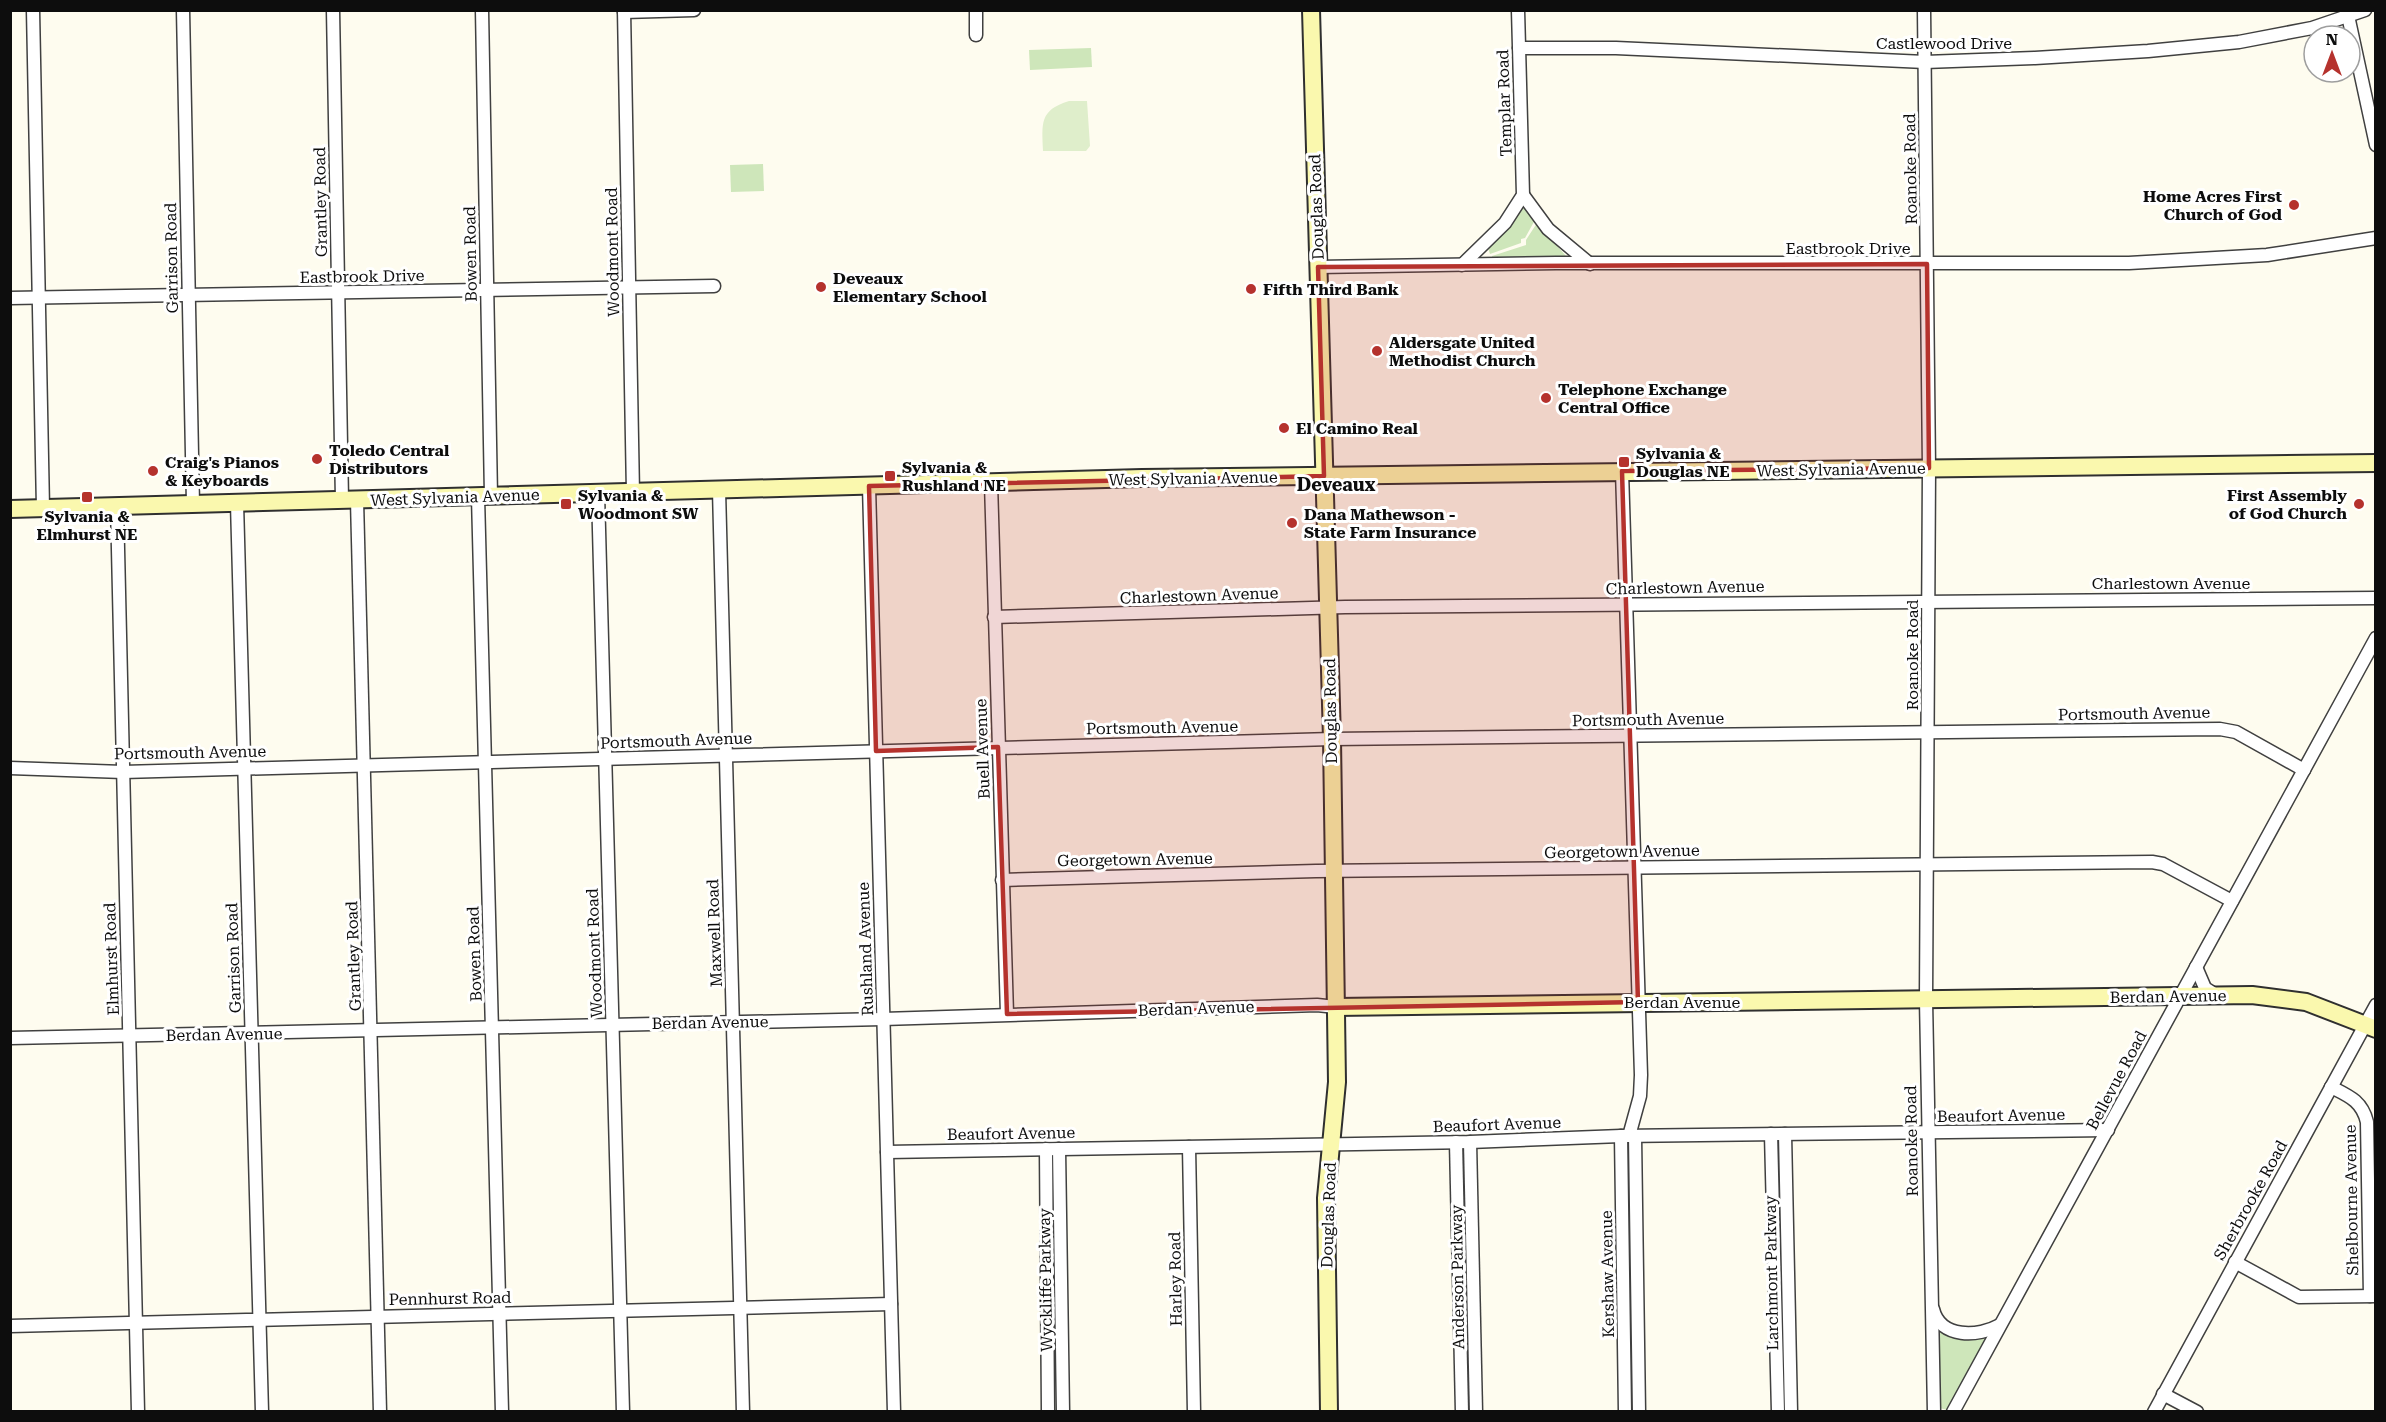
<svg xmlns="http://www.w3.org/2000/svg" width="2386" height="1422" font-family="'Roboto Serif',serif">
	<rect width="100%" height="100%" fill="#fefcef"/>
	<g fill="#cee6ba">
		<path d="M1091 48 1092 67 1030 70 1029 50Z"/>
		<path d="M763 164 764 191 731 192 730 165Z"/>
		<path d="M1523 203 1535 220 1525 238 1521 239V243L1490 254 1488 248 1508 227Z"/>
		<path d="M1537 223 1566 256 1562 260H1492V256L1526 245V240Z"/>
		<path d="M1942 1331 1968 1339 1989 1338 1948 1410 1939 1408 1937 1337Z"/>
	</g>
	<path fill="#dfeecb" d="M1069 101H1087L1090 146 1086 151H1043C1042 124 1039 110 1069 101Z"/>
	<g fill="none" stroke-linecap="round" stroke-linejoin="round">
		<defs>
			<g id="street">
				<path d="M33 10 43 508"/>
				<path d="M183 10 193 504"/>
				<path d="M333 10 342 500"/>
				<path d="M482 10 491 496"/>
				<path d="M624 10 633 493"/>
				<path d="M976 10V35"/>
				<path d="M1924 10 1929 468 1926 1000 1934 1412"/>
				<path d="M2347 11 2376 145"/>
				<path d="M624 12 694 10"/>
				<path d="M1519 48H1616L1925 62 2035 58 2148 51 2239 42 2312 28 2365 10"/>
				<path d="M1523 195 1548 229 1590 264"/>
				<path d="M1462 265 1505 223 1523 195 1518 10"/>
				<path d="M1318 267 1556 263H2129L2267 255 2376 238"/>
				<path d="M10 298 714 286"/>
				<path d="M1622 471 1641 1075 1640 1096 1629 1136"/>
				<path d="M991 483 1007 1014"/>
				<path d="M869 486 894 1412"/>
				<path d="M719 490 743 1412"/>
				<path d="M598 493 623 1412"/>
				<path d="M478 497 502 1412"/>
				<path d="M357 500 380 1412"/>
				<path d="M237 503 262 1412"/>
				<path d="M117 506 138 1412"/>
				<path d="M994 617 1345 607 2376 598"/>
				<path d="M10 768 123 772 1332 739 2220 729 2236 732 2304 770"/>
				<path d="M1002 880 1316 871 2152 862 2163 864 2232 901"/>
				<path d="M2196 967 2205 988 2216 995"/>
				<path d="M10 1038 883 1019 1317 1005 1336 1007"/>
				<path d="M2331 1087C2349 1096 2362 1101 2367 1122L2370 1296"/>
				<path d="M1771 1134 1778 1412"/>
				<path d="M1785 1134 1791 1412"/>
				<path d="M1621 1136 1625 1412"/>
				<path d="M1635 1136 1639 1412"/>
				<path d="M1456 1142 1462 1412"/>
				<path d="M1470 1142 1476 1412"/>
				<path d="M1189 1147 1194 1412"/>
				<path d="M1046 1149 1048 1412"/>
				<path d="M1059 1149 1063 1412"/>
				<path d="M887 1152 1470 1142 1621 1136 2108 1130"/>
				<path d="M2235 1262 2299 1297 2376 1296"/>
				<path d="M1933 1309C1940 1339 1979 1337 2000 1325"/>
				<path d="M10 1326 891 1304"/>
				<path d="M2163 1394 2197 1412"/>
				<path d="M1953 1412 2376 638"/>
				<path d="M2154 1412 2376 1005"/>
			</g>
			<g id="secondary">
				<path d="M1311 10 1332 739 1337 1082 1326 1198 1329 1412"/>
				<path d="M10 509 1142 478 2376 463"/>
				<path d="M1336 1007 2252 995 2306 1002 2376 1029"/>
			</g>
		</defs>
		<use href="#street" stroke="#404040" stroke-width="15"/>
		<use href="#secondary" stroke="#2f2f2f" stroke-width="20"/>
		<use href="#street" stroke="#fff" stroke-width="12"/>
		<use href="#secondary" stroke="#faf8ae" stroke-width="16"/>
	</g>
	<path fill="#b5322d" fill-opacity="0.2" stroke="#b5322d" stroke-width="4.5" stroke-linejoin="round" d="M1927 264 1929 468 1622 471 1638 1002 1007 1014 998 747 876 751 869 486 1324 476 1318 267Z"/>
	<g fill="#b5322d" stroke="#fff" stroke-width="2">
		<circle cx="2294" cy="205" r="6"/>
		<circle cx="821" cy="287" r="6"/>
		<circle cx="1251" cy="289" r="6"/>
		<circle cx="1377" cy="351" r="6"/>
		<circle cx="1546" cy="398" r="6"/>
		<circle cx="1284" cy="428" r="6"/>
		<circle cx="317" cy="459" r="6"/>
		<rect x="1618" y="456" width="12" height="12" rx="3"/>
		<circle cx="153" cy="471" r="6"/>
		<rect x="884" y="470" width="12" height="12" rx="3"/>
		<rect x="81" y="491" width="12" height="12" rx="3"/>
		<rect x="560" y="498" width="12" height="12" rx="3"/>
		<circle cx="2359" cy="504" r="6"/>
		<circle cx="1292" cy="523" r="6"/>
	</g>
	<g text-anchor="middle" stroke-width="6" stroke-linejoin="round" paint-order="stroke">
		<g font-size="16" fill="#0d0d0d" stroke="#fff">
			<text x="1944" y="49">Castlewood Drive</text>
			<text transform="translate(1504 103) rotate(-92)" y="6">Templar Road</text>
			<text transform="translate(1910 169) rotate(-91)" y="6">Roanoke Road</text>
			<text transform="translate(320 202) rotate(-91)" y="6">Grantley Road</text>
			<text transform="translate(1316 207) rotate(-92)" y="6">Douglas Road</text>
			<text x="1848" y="254">Eastbrook Drive</text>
			<text transform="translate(612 252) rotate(-91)" y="6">Woodmont Road</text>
			<text transform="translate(470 254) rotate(-91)" y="6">Bowen Road</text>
			<text transform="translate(171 258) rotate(-91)" y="6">Garrison Road</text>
			<text transform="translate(362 276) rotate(-1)" y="6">Eastbrook Drive</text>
			<text transform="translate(1841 469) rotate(-1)" y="6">West Sylvania Avenue</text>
			<text transform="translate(1193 478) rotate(-1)" y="6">West Sylvania Avenue</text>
			<text transform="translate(455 497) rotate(-2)" y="6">West Sylvania Avenue</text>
			<text x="2171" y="589">Charlestown Avenue</text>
			<text transform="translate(1685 587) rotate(-1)" y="6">Charlestown Avenue</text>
			<text transform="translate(1199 595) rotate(-2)" y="6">Charlestown Avenue</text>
			<text transform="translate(1912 655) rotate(-90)" y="6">Roanoke Road</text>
			<text transform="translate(1330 711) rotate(-91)" y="6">Douglas Road</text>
			<text transform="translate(2134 713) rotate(-1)" y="6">Portsmouth Avenue</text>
			<text transform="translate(1648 719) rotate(-1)" y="6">Portsmouth Avenue</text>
			<text transform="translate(1162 727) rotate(-1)" y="6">Portsmouth Avenue</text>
			<text transform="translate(676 740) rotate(-2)" y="6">Portsmouth Avenue</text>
			<text transform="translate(982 749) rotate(-92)" y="6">Buell Avenue</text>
			<text transform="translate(190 752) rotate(-1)" y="6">Portsmouth Avenue</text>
			<text transform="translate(1622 851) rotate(-1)" y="6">Georgetown Avenue</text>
			<text transform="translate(1135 859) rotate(-1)" y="6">Georgetown Avenue</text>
			<text transform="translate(714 933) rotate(-92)" y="6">Maxwell Road</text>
			<text transform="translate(865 949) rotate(-92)" y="6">Rushland Avenue</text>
			<text transform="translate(594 953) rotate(-92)" y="6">Woodmont Road</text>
			<text transform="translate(474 954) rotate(-92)" y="6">Bowen Road</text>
			<text transform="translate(353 956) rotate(-92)" y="6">Grantley Road</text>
			<text transform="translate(233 958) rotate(-92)" y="6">Garrison Road</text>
			<text transform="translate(111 959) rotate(-92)" y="6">Elmhurst Road</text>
			<text transform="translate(2168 996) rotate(-1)" y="6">Berdan Avenue</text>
			<text x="1682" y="1008">Berdan Avenue</text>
			<text transform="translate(1196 1008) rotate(-2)" y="6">Berdan Avenue</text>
			<text transform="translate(710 1022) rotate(-1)" y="6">Berdan Avenue</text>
			<text transform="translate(224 1034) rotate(-1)" y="6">Berdan Avenue</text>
			<text transform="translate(2116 1080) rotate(-62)" y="6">Bellevue Road</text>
			<text transform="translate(2001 1115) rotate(-1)" y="6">Beaufort Avenue</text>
			<text transform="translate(1497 1124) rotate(-2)" y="6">Beaufort Avenue</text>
			<text transform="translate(1011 1133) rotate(-1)" y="6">Beaufort Avenue</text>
			<text transform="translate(1911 1141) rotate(-91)" y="6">Roanoke Road</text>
			<text transform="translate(2250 1200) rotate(-61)" y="6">Sherbrooke Road</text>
			<text transform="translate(2351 1200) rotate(-91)" y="6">Shelbourne Avenue</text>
			<text transform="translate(1328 1215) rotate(-88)" y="6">Douglas Road</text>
			<text transform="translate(1771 1273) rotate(-91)" y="6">Larchmont Parkway</text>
			<text transform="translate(1607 1274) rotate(-91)" y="6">Kershaw Avenue</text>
			<text transform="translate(1457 1277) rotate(-91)" y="6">Anderson Parkway</text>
			<text transform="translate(1175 1279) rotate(-91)" y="6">Harley Road</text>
			<text transform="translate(1045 1280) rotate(-91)" y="6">Wyckliffe Parkway</text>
			<text transform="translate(450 1298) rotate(-1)" y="6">Pennhurst Road</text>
		</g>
		<g font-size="16" font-weight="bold" fill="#0d0d0d" stroke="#fff" text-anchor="start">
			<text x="2282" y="202" text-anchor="end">Home Acres First<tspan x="2282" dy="18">Church of God</tspan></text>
			<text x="833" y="284">Deveaux<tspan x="833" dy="18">Elementary School</tspan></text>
			<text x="1263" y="295">Fifth Third Bank</text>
			<text x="1389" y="348">Aldersgate United<tspan x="1389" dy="18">Methodist Church</tspan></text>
			<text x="1558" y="395">Telephone Exchange<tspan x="1558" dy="18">Central Office</tspan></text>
			<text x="1296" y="434">El Camino Real</text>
			<text x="329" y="456">Toledo Central<tspan x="329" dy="18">Distributors</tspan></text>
			<text x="1636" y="459">Sylvania &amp;<tspan x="1636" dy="18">Douglas NE</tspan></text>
			<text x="165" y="468">Craig's Pianos<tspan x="165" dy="18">&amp; Keyboards</tspan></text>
			<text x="902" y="473">Sylvania &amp;<tspan x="902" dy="18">Rushland NE</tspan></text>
			<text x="578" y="501">Sylvania &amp;<tspan x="578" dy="18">Woodmont SW</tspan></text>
			<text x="2347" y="501" text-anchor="end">First Assembly<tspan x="2347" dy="18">of God Church</tspan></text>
			<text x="1304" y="520">Dana Mathewson -<tspan x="1304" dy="18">State Farm Insurance</tspan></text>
			<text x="87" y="522" text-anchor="middle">Sylvania &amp;<tspan x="87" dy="18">Elmhurst NE</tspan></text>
		</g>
		<g font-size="18" font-weight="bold" fill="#0d0d0d" stroke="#fff">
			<text x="1336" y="491">Deveaux</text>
		</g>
	</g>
	<rect width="2386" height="1422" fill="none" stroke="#0d0d0d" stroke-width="24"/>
	<g transform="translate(2332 54)"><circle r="28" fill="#ffffff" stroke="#9e9e9e" stroke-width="1.5"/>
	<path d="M0-4.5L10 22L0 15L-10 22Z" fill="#b5322d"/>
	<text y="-9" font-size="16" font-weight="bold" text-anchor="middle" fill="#0d0d0d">N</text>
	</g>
</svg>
